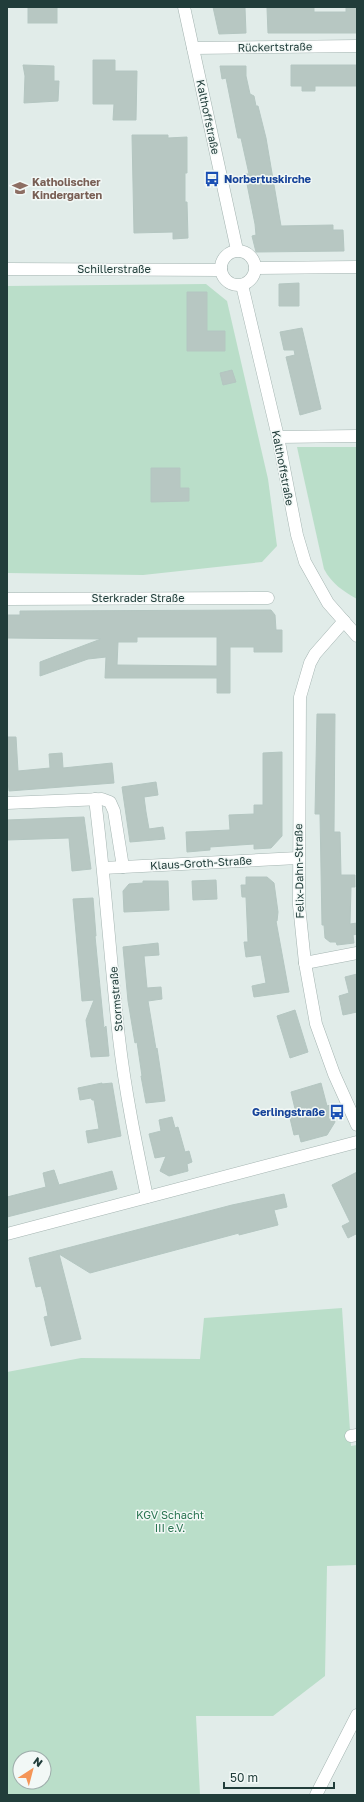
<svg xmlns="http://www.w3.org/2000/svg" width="364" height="1802" font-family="'Golos Text',sans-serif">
	<rect width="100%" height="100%" fill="#e1ece9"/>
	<g fill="#badec9" fill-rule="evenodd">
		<path d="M206 284 227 301 268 479 277 546 262 562 143 575 7 573V286Z"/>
		<path d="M297 447H357V599C344 592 331 583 324 569Z"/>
		<path d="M342 1308 351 1446 357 1445V1565L327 1566 325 1676 273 1716H196L200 1795H7V1372L81 1358 200 1359 204 1318ZM20 1758H44V1782H20Z"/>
	</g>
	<g fill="#b7c7c2" stroke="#b4c6c1" fill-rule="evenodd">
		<rect x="28" y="7" width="29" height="16"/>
		<path d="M213 7 245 8 246 33 219 34Z"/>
		<path d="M314 7V12H346V7H357V33H268L267 8Z"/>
		<path d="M93 60H115V71H137L136 120H113L114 104H93Z"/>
		<path d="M23 65 54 66V81H59L58 101 24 103 25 76Z"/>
		<path d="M291 65H357V86H315V91H302V86H291Z"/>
		<path d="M220 66H246V76L250 94 254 96 256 106H258L266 138 281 226 333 225V230H343L344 251 256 252 252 236 256 235 255 224 245 174H249L241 138H238L226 78 222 79Z"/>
		<path d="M132 135H168V138L187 137V173H185V202H187L188 238 173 239V232L134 233Z"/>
		<path d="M299 283V306H279V284Z"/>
		<path d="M187 292H207V331H225V351H187Z"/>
		<path d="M302 328 321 409 300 415 286 357 295 355 294 350H284L280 332Z"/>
		<path d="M232 370 236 382 223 385 220 373Z"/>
		<path d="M151 468H180V488H189V501L151 502Z"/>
		<path d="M271 610 275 615 276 630H282V652H254V647H230V693H217V678H105L106 657 88 659 40 676V662L101 639 7 638V615H20V611ZM137 637H217V666L117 665 118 642H137Z"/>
		<path d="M317 714H335L334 832H340L341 875H355V887H351L350 924 357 923V934L353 935 354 943 337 945 336 942H330L325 938 324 925H322L320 814H315Z"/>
		<path d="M7 737H16L18 771 50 768 49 754 62 753 63 768 112 763 114 783 9 791 8 781H7Z"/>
		<path d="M282 752V836L271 848 254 849V844L210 847V850L187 852 186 832 230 830 229 815 254 814V805H263V753Z"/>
		<path d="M156 782 158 795 144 797 146 812 149 829 163 827 165 839 130 842 122 787Z"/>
		<path d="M84 817 91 869 72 871 69 838 7 840V820Z"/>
		<path d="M246 877H267L274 883 278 912 277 921H276L289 992 254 997 252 986 266 983 261 955 246 957 244 942H248L246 897H242L241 885H246Z"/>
		<path d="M216 880 217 899 193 900 192 881Z"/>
		<path d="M143 881H168L169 910 124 912 123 891 129 884 143 883Z"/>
		<path d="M93 898 96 936H95L104 1028 106 1026 109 1056 91 1057 86 1020 94 1000 82 1001 73 899Z"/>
		<path d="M158 943 159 955 144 956 147 988 161 987 162 999 148 1001 156 1049 157 1048 165 1101 146 1103 141 1076H142L137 1042 135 1043 128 1001 123 947Z"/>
		<path d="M357 974V1012L343 1015 339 996 349 993 345 977Z"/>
		<path d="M295 1010 308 1052 290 1058 277 1016Z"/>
		<path d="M102 1083V1084L112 1083 121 1136 88 1143 86 1131 99 1129 94 1100H92L91 1098 80 1100 78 1088Z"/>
		<path d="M321 1083 327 1106 330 1105 335 1122 327 1135 301 1142 299 1134 294 1135 289 1114 296 1113 291 1092Z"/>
		<path d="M172 1117 175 1128 178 1127 185 1152 189 1151 192 1162 187 1164 188 1171 169 1176 160 1171 166 1156 155 1158 149 1134 161 1131 159 1120Z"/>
		<path d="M54 1170 59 1185 112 1171 117 1189 7 1217V1197L46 1187 43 1173Z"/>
		<path d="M357 1172V1237L356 1234 348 1238 342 1226 350 1222 332 1185Z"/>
		<path d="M284 1194 287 1207 274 1210 278 1225 239 1235V1233L90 1273 59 1254 81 1339 51 1346 44 1317 48 1316 45 1301 41 1286 36 1287 29 1258 232 1205Z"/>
	</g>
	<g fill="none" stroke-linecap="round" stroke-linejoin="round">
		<defs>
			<g id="minor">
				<path d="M184 7 237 250"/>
				<path d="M193 48 357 46"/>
				<circle cx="238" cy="268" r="17"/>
				<path d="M256 268 357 267"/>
				<path d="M7 269 221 270"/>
				<path d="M242 285 278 437 297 535 305 562 328 603 357 636"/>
				<path d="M278 437 357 436"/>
				<path d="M7 599 268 598"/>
				<path d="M344 621 315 654 310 663 300 697 299 905 305 963 316 1024 334 1074 357 1125"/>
				<path d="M95 799C105 878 110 958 119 1038 125 1091 136 1144 147 1197"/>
				<path d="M7 803 102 799 110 802 114 811 123 867"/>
				<path d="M103 868 298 858"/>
				<path d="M305 963 357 953"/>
				<path d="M7 1234 357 1142"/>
				<path d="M351 1436 357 1435"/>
				<path d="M316 1795 357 1715"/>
			</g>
		</defs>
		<use href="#minor" stroke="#a4b4b1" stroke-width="13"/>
		<use href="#minor" stroke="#fff" stroke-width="12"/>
	</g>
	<defs>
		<symbol id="bus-bare" viewBox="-9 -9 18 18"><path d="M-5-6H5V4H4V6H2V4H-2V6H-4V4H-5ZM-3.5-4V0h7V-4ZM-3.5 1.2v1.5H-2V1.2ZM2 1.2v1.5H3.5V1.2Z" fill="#1a4fb4" stroke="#f2f8f6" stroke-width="2.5" paint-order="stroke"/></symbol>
		<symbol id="school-bare" viewBox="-9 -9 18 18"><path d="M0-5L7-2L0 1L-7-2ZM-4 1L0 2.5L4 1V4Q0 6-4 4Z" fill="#8d6e63" stroke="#f2f8f6" stroke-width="2.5" paint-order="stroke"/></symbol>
	</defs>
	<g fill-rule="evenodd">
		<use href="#bus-bare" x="201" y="168" width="22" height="22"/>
		<use href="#school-bare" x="9" y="177" width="22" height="22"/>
		<use href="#bus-bare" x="326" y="1101" width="22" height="22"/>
	</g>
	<g text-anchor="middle" stroke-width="3" stroke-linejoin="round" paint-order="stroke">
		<g font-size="11" fill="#213d3a" stroke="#f2f8f6">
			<text transform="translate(275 47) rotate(-1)" y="4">Rückertstraße</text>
			<text transform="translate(208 117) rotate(78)" y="4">Kalthoffstraße</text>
			<text x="114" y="273">Schillerstraße</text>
			<text transform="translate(283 468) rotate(79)" y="4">Kalthoffstraße</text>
			<text x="138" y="602">Sterkrader Straße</text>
			<text transform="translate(201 863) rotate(-3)" y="4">Klaus-Groth-Straße</text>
			<text transform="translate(299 871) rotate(-91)" y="4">Felix-Dahn-Straße</text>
			<text transform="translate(116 999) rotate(-95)" y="4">Stormstraße</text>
		</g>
		<g font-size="11" font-weight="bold" fill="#164399" stroke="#f2f8f6" text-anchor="start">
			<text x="224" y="183">Norbertuskirche</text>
			<text x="325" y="1116" text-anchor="end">Gerlingstraße</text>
		</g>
		<g font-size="11" font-weight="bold" fill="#785e54" stroke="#f2f8f6" text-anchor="start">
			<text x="32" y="186">Katholischer<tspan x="32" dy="13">Kindergarten</tspan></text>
		</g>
		<g font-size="11" fill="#2b7552" stroke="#f2f8f6">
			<text x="170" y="1519">KGV Schacht<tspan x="170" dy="13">III e.V.</tspan></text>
		</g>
	</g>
	<rect width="364" height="1802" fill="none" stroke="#213d3a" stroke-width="16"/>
	<g transform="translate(32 1770) rotate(36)"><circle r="19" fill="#f2f8f6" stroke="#9eadab"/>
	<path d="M0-3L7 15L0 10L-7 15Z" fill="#f49557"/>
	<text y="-6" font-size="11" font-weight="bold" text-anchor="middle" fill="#213d3a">N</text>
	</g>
	<path d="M224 1782v6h110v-6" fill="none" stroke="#213d3a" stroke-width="2"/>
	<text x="230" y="1782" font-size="12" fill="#213d3a" stroke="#f2f8f6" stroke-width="3" paint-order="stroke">50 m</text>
</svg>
